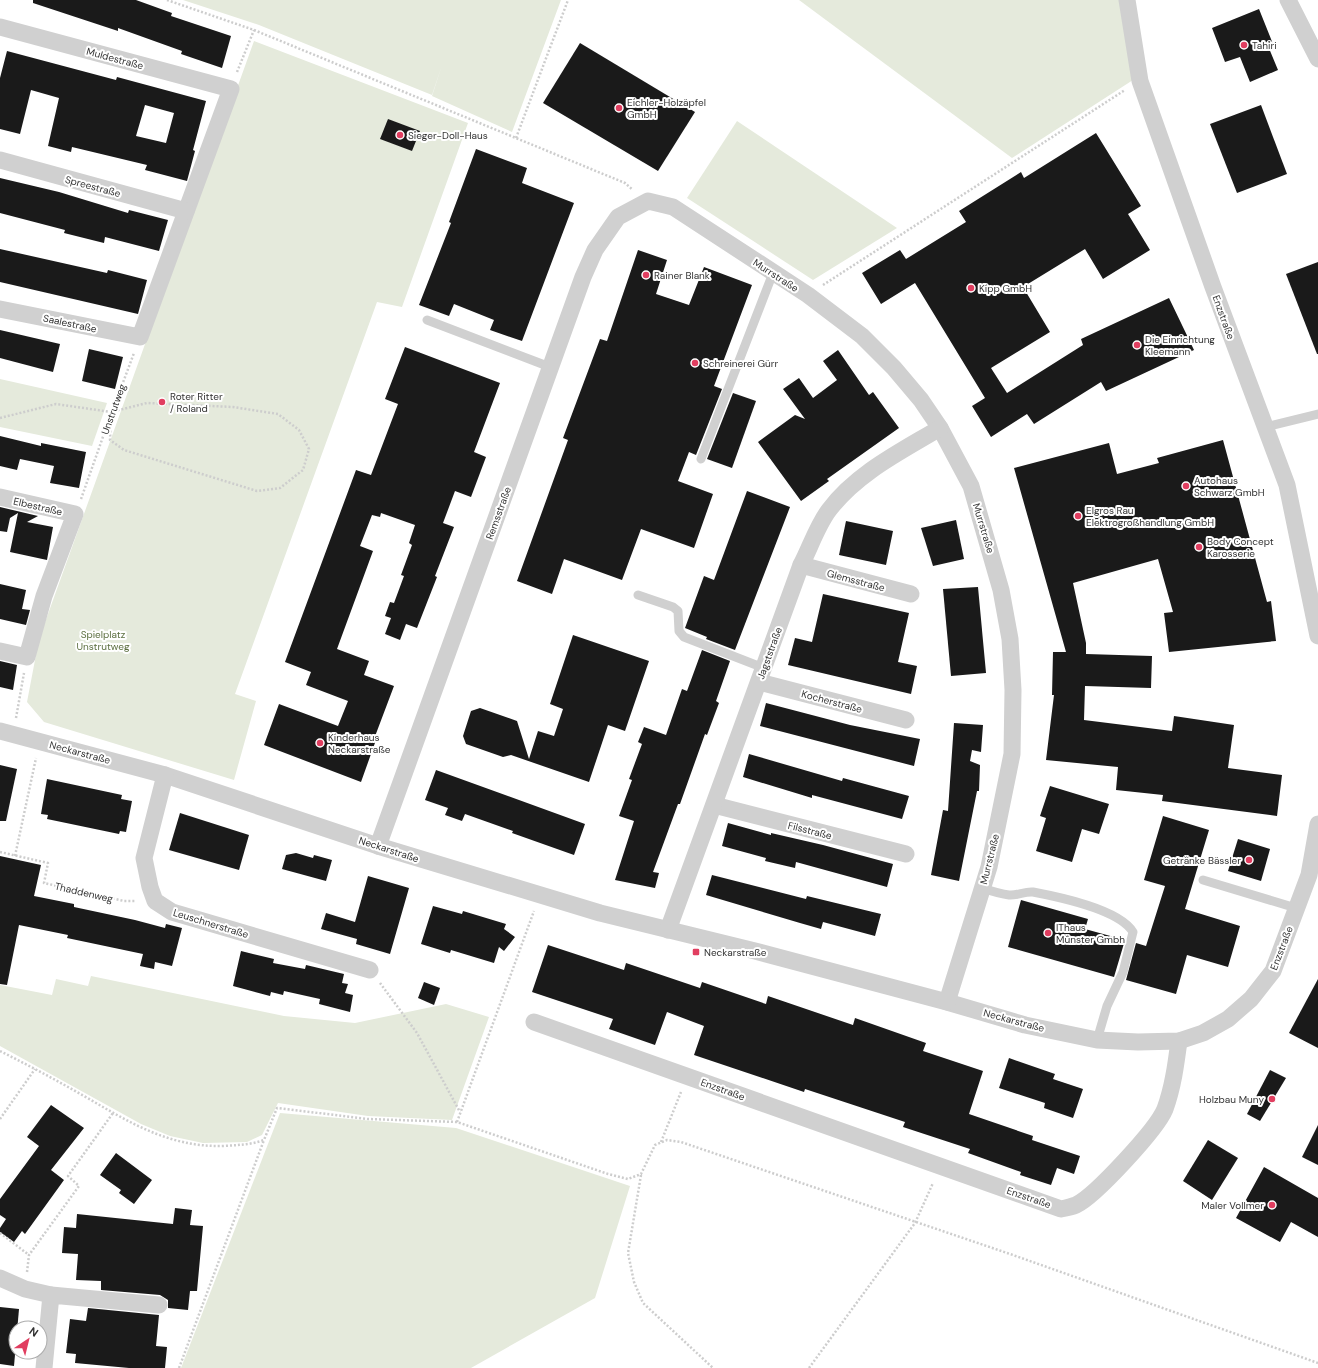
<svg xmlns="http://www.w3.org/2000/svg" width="1318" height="1368" font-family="'DM Sans',sans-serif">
	<rect width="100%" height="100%" fill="#fff"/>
	<g fill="#e5eadc">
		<path d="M183 0H561L512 132 432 96 442 65 432 95 259 25Z"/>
		<path d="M799 0H1120L1133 80 1012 158Z"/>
		<path d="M254 41 468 123 402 307 377 302 235 694 256 701 234 780 44 722 27 702 39 639Z"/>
		<path d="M737 121 897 228 813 280 687 198Z"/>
		<path d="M0 379 107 403 92 446 0 427Z"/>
		<path d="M91 976 284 1016 355 1023 446 1004 489 1017 452 1120 368 1116 278 1103 262 1135 247 1142 203 1143 170 1136 141 1124 0 1046V985L52 995 56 979 88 986Z"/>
		<path d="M280 1113 456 1128 630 1186 595 1298 471 1368H181Z"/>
	</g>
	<g fill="#1a1a1a" fill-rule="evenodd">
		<path d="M33 0H136L172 13 171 16 231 36 222 68 181 54 182 51 118 28V31L33 3Z"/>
		<path d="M1259 9 1273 44 1268 46 1278 70 1250 82 1240 57 1225 62 1212 28Z"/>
		<path d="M580 43 695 112 658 171 543 103Z"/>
		<path d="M7 51 116 80 117 77 206 101 193 150 195 151 187 181 145 170 147 165 72 147 71 152 48 146 59 98 31 90 20 134 0 129V78ZM145 105 174 113 166 143 136 136Z"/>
		<path d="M1261 105 1287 174 1237 193 1210 124Z"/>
		<path d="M388 119 420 131 412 151 380 139Z"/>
		<path d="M1096 133 1141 206 1128 214 1150 250 1103 279 1085 249 1023 287 1050 332 991 368 1007 393 1083 345 1081 339 1169 298 1194 350 1106 391 1101 382 1034 424 1027 414 991 437 972 406 985 398 915 283 881 304 862 273 900 250 906 259 966 222 959 211 1021 172 1024 178Z"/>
		<path d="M476 149 527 168 522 183 574 203 522 341 490 330 494 320 454 304 449 316 419 305 451 223 449 222Z"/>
		<path d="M0 178 59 192 128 213 129 210 168 220 159 251 105 237 104 243 64 233 65 230 0 213Z"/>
		<path d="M0 249 107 273 108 270 147 280 138 314 0 282Z"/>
		<path d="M638 250 667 260 656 294 689 305 704 267 752 285 714 386 722 389 696 455 689 452 678 481 713 494 694 548 641 529 622 580 564 559 552 594 517 581 568 440 563 438 600 339 607 341Z"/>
		<path d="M1318 262V354H1317L1286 274Z"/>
		<path d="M0 330 60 344 53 372 0 358Z"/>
		<path d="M405 347 500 383 474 452 486 457 471 497 455 491 443 523 454 527 435 576 437 577 417 628 406 624 400 640 385 634 391 618 385 616 390 602 394 603 404 576 401 575 412 545 409 543 415 525 381 513 380 517 372 515 360 546 373 551 337 649 369 661 364 675 394 686 374 739 376 740 361 782 264 745 279 704 338 726 348 701 306 685 311 672 285 662 356 470 371 475 398 404 385 399Z"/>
		<path d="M89 349 123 357 115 389 82 381Z"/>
		<path d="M838 350 869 395 873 392 899 428 827 479 829 481 801 501 758 442 795 415 805 419 783 389 799 378 813 398 837 380 823 361Z"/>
		<path d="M733 393 756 401 732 468 707 459Z"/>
		<path d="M0 436 41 446V443L86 452 79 488 50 483 54 466 20 459 17 470 0 466Z"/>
		<path d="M1223 440 1267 602 1271 601 1276 641 1169 652 1164 613 1173 612 1158 559 1073 583 1086 643V654L1152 656 1151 688 1085 686 1084 720 1172 731 1174 716 1234 725 1228 768 1282 775 1277 816 1162 801 1163 795 1116 790 1118 767 1046 760 1054 695H1052L1053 652H1066L1014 468 1109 443 1117 474 1159 463 1157 458Z"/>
		<path d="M747 491 790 507 735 650 706 639 707 637 685 628 704 576 714 580Z"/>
		<path d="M0 507 38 516 27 522 53 527 47 560 10 552 18 513 10 518 7 532 0 531Z"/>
		<path d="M956 520 964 559 933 566 921 528Z"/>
		<path d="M846 521 893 531 886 565 839 555Z"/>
		<path d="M0 584 26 590 22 609 30 610 26 625 0 619Z"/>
		<path d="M978 587 986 673 951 676 943 589Z"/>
		<path d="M823 594 909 613 898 662 917 666 911 694 788 665 795 638 812 642Z"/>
		<path d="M573 635 649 661 625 731 608 725 589 782 511 755 503 757 466 744 463 736 471 711 480 708 517 721 529 759 538 731 554 736 563 709 550 704Z"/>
		<path d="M702 650 730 661 716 701 719 703 707 735 705 734 680 804H678L653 872 659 873 655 888 615 880 634 821 619 816 632 780 629 779 642 744 638 742 644 727 666 735 682 689 687 691Z"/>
		<path d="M0 661 17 665 13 690 0 687Z"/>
		<path d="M766 703 850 725 920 739 914 766 760 726Z"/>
		<path d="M954 723 983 725 981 752 972 750 970 761 980 765 979 791H977L959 881 931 875 943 810 948 811Z"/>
		<path d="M749 754 842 781 843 778 909 796 902 819 812 795V798L743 777Z"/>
		<path d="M0 765 17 769 6 821H0Z"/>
		<path d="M436 770 585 824 574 855 512 833 513 831 465 814 462 821 445 815 448 808 425 800Z"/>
		<path d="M47 779 122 795 121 799 132 801 126 832 120 831 119 834 47 819 48 815 41 814Z"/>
		<path d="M1050 786 1109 804 1099 834 1082 829 1072 862 1036 851 1046 818 1040 816Z"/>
		<path d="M180 813 249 835 239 870 169 850Z"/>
		<path d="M1163 816 1209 830 1185 909 1240 926 1228 967 1187 955 1176 994 1126 980 1136 943 1146 946 1165 886 1144 880Z"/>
		<path d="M728 823 771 835V833L823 845 893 864 887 887 796 862 795 868 765 861 766 858 722 846Z"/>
		<path d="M1238 839 1270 849 1261 881 1228 871Z"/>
		<path d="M296 853 313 858 314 855 332 860 326 881 282 869 286 855Z"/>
		<path d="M0 856 41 865 34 896 74 904V907L135 920 165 928 166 924 182 928 172 966 155 962 154 969 140 966 143 954 67 938 68 935 19 925 7 985 0 984Z"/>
		<path d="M712 875 806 899 807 896 881 914 875 936 823 922 821 929 800 923 706 895Z"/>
		<path d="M368 876 409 888 390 954 356 944 357 939 321 929 326 913 355 922Z"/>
		<path d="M1021 900 1088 919 1085 929 1125 940 1114 977 1008 947Z"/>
		<path d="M433 906 462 914 463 911 506 924 504 929 515 937 504 951 499 947 494 963 451 950 450 953 421 944Z"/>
		<path d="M548 945 624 970 626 963 700 988 702 982 766 1004 768 996 853 1025 855 1018 926 1043 923 1051 983 1071 969 1114 1033 1136 1032 1140 1080 1156 1074 1174 1057 1168 1051 1185 1020 1175 1021 1172 968 1153 970 1149 903 1127 905 1122 805 1089 804 1092 694 1055 704 1026 667 1012 655 1045 609 1029 613 1019 532 992Z"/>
		<path d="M241 951 274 959 273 963 305 969 306 965 344 974 342 983 348 984 345 993 353 995 350 1012 319 1004 320 999 284 991 283 995 271 992 270 996 233 986Z"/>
		<path d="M1318 979V1048L1289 1033Z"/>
		<path d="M424 982 440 988 434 1005 418 998Z"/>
		<path d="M1009 1058 1055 1074 1053 1079 1083 1089 1073 1118 1044 1108 1045 1103 999 1088Z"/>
		<path d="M1270 1070 1286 1078 1260 1121 1247 1114Z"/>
		<path d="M51 1105 84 1128 51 1170 64 1180 25 1234 22 1231 14 1242 0 1232V1228L6 1219 0 1215V1199L39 1146 27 1137Z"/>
		<path d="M1318 1125V1165L1302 1157Z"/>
		<path d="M1208 1140 1238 1158 1212 1200 1183 1181Z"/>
		<path d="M116 1153 152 1180 134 1204 119 1193 121 1190 100 1175Z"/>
		<path d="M1264 1167 1318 1198V1237L1291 1222 1280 1242 1236 1218Z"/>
		<path d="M175 1208 192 1210 190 1225 203 1226 197 1291H190L188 1310 168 1308V1300L160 1295 101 1290V1281L76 1280 78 1254 62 1253 64 1227 76 1228 77 1214 173 1224Z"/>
		<path d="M0 1307 19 1309 14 1366 0 1364Z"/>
		<path d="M88 1308 159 1315 156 1346 167 1347 165 1368H129L75 1363 76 1354 66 1353 70 1319 86 1321Z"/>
	</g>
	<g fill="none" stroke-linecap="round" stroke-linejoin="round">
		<g stroke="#cdcdcd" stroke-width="2.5" stroke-dasharray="2 2" stroke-linecap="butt">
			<path d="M167 0 254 30 625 183 633 190"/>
			<path d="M237 72 254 30"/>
			<path d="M516 138 568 0"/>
			<path d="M823 285 1125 90"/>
			<path d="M112 412 134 353"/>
			<path d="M0 418 56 404 111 412 147 403 233 407 278 414 299 430 309 449 303 470 280 488 257 491 124 450 110 440 111 412"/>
			<path d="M81 499 110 417"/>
			<path d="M16 718 24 673"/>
			<path d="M0 852 48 863 44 883 124 901H136"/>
			<path d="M15 856 36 758"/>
			<path d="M380 983 417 1033 460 1112"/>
			<path d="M0 1051C28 1065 56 1080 84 1096 129 1122 168 1147 222 1146 237 1145 250 1145 264 1140L277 1108 368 1119 457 1122 608 1174 628 1179 641 1174 655 1145 667 1140 681 1142 1013 1255 1318 1363"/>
			<path d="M0 1119 35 1069"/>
			<path d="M457 1122 534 911"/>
			<path d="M661 1142 681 1092"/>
			<path d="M641 1175 628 1253 634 1282 643 1303 713 1368"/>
			<path d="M0 1233 29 1255"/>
			<path d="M27 1272 29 1255 79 1186 68 1176 113 1113"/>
			<path d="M179 1368 264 1140"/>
			<path d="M809 1368 915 1223 933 1183"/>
		</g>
		<g stroke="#d0d0d0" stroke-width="9">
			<path d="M427 320 550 367"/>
			<path d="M1265 427 1318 414"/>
			<path d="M701 459 773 273"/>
			<path d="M638 595 673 607 678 611 679 631 684 637 764 668"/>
			<path d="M1203 880 1296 908"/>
			<path d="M982 888C991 891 1000 894 1009 895 1017 896 1025 891 1033 892 1059 897 1119 909 1133 932L1123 972 1107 1006 1097 1040"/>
		</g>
		<g stroke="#d0d0d0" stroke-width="17">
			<path d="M1127 0 1140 81 1213 287 1287 485 1318 636"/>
			<path d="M1288 0 1318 59"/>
			<path d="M0 27 231 89 140 337 0 309"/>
			<path d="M0 160 186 211"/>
			<path d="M0 497 75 514 44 596 27 657 0 651"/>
			<path d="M801 565 911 594"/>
			<path d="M759 682 906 720"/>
			<path d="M0 731 165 775 378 846 600 913 755 951 947 1002 1025 1025 1097 1040 1138 1042 1179 1041 1203 1033 1228 1019 1251 999 1273 971 1309 875 1318 824"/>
			<path d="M165 775 144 858 150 887 155 901 172 912 370 970"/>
			<path d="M714 805 906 854"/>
			<path d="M378 846 583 277 595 250 618 217 648 201 673 207 808 295 862 336 894 368 921 400 940 428 971 486 1001 590 1010 639 1013 690 1012 754 989 867 947 1002"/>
			<path d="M668 930 801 565C810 548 817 526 829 510 857 473 900 452 940 428"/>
			<path d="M534 1022 1061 1209C1066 1208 1071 1207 1076 1205 1095 1196 1157 1129 1165 1109 1173 1087 1176 1064 1179 1041"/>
			<path d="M0 1278 25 1289 51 1295"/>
			<path d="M44 1368 51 1295 159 1305"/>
		</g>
	</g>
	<g fill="#e13e60" stroke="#fff" stroke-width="1.5">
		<circle cx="1244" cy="45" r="4"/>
		<circle cx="619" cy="108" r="4"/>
		<circle cx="400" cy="135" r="4"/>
		<circle cx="646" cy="275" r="4"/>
		<circle cx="971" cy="288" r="4"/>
		<circle cx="1137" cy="345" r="4"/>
		<circle cx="695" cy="363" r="4"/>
		<circle cx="162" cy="402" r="4"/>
		<circle cx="1186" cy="486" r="4"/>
		<circle cx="1078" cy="516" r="4"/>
		<circle cx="1199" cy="547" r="4"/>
		<circle cx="320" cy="743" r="4"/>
		<circle cx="1249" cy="860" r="4"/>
		<circle cx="1048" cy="933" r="4"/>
		<rect x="692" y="948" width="8" height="8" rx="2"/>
		<circle cx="1272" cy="1099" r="4"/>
		<circle cx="1272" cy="1205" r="4"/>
	</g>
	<g text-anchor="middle" stroke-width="4" stroke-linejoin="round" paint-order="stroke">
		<g font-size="10" fill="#333" stroke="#fff" text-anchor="start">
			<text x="1252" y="49">Tahiri</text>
			<text x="627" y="106">Eichler-Holzäpfel<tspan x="627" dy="12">GmbH</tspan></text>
			<text x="408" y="139">Sieger-Doll-Haus</text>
			<text x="654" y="279">Rainer Blank</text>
			<text x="979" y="292">Kipp GmbH</text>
			<text x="1145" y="343">Die Einrichtung<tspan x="1145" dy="12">Kleemann</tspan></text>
			<text x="703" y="367">Schreinerei Gürr</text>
			<text x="170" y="400">Roter Ritter<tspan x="170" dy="12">/ Roland</tspan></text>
			<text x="1194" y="484">Autohaus<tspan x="1194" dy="12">Schwarz GmbH</tspan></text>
			<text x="1086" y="514">Elgros Rau<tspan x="1086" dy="12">Elektrogroßhandlung GmbH</tspan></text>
			<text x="1207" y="545">Body Concept<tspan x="1207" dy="12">Karosserie</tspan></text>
			<text x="328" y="741">Kinderhaus<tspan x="328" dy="12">Neckarstraße</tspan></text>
			<text x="1241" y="864" text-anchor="end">Getränke Bässler</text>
			<text x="1056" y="931">IThaus<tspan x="1056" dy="12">Münster Gmbh</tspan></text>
			<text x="704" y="956">Neckarstraße</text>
			<text x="1264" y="1103" text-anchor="end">Holzbau Muny</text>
			<text x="1264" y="1209" text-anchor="end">Maler Vollmer</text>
		</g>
		<g font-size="10" fill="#333" stroke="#fff">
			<text transform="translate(115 58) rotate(15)" y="4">Muldestraße</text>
			<text transform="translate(93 186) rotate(15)" y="4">Spreestraße</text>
			<text transform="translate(776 275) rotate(33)" y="4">Murrstraße</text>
			<text transform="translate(1224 317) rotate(70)" y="4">Enzstraße</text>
			<text transform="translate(70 323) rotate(12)" y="4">Saalestraße</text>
			<text transform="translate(113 409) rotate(-70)" y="4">Unstrutweg</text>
			<text transform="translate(38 506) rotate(13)" y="4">Elbestraße</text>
			<text transform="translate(498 513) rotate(-70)" y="4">Remsstraße</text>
			<text transform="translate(984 528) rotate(73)" y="4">Murrstraße</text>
			<text transform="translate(856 580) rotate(15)" y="4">Glemsstraße</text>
			<text transform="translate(769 653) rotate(-70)" y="4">Jagststraße</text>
			<text transform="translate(832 701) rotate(15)" y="4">Kocherstraße</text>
			<text transform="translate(80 752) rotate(15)" y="4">Neckarstraße</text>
			<text transform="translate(810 830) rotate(14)" y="4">Filsstraße</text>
			<text transform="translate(389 849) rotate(18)" y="4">Neckarstraße</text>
			<text transform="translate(989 859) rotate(-76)" y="4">Murrstraße</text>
			<text transform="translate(84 892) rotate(13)" y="4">Thaddenweg</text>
			<text transform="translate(211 923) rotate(17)" y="4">Leuschnerstraße</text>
			<text transform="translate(1281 948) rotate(-69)" y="4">Enzstraße</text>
			<text transform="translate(1014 1020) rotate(15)" y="4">Neckarstraße</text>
			<text transform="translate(723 1089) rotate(20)" y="4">Enzstraße</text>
			<text transform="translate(1029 1197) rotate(19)" y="4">Enzstraße</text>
		</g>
		<g font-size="10" fill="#5c6f40" stroke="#fff">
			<text x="103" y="638">Spielplatz<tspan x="103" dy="12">Unstrutweg</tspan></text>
		</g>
	</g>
	<g transform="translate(28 1340) rotate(35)"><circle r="19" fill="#ffffff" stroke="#adadad"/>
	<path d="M0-3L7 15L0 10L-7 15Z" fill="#e13e60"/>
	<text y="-6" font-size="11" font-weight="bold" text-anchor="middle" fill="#333333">N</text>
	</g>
</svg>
